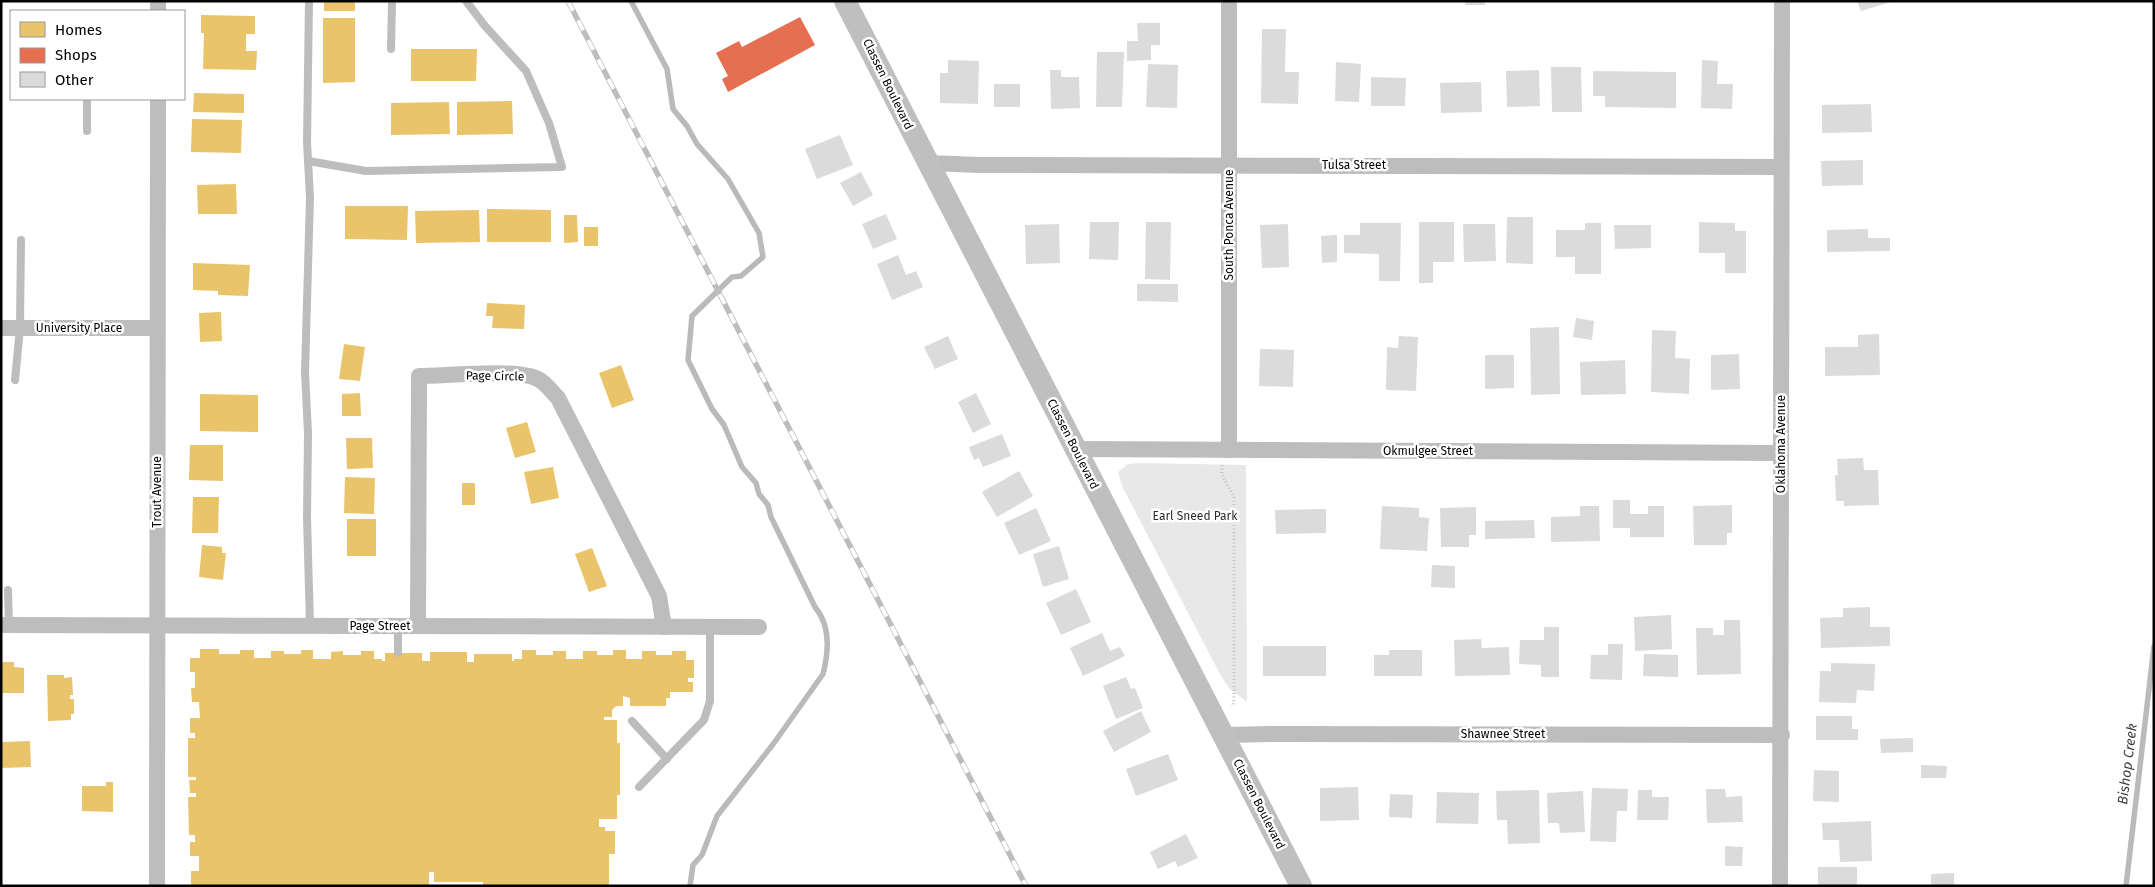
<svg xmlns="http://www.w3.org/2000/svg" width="2155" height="887" font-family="'Fira Sans',sans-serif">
	<rect width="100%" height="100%" fill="#fff"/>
	<path fill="#e8e8e8" d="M1140 463 1246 465 1247 702 1230 689 1221 676 1122 486 1118 472 1128 464Z"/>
	<g fill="#e9c46a">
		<rect x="324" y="1" width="31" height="10"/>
		<path d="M201 15 255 16V34H246V51H257L256 70 203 69 204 33H201Z"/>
		<path d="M323 18H355V82L323 83Z"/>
		<path d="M411 49H477L476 81H411Z"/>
		<path d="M194 93 244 94V113L193 112Z"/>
		<path d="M512 101 513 134 457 135V102Z"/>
		<path d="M449 102 450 134 391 135V103Z"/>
		<path d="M192 119 242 120 241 153 191 152Z"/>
		<path d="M236 184 237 214H198L197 185Z"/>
		<path d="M345 206H408L407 240 345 239Z"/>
		<path d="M487 209 551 210V242H487Z"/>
		<path d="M479 210 480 242 416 243 415 211Z"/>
		<path d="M564 215H577L578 242 564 243Z"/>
		<rect x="584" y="227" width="14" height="19"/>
		<path d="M193 263 250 265 248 296 218 295V291L193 290Z"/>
		<path d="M487 303 525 305 524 329 492 328 493 316H486Z"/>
		<path d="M221 312 222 341 200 342 199 313Z"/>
		<path d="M344 344 365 347 360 381 339 379Z"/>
		<path d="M621 365 634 400 612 408 599 373Z"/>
		<path d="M360 393 361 416H342V394Z"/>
		<path d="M200 394 258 395V432L200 431Z"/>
		<path d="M527 422 536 452 515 458 506 428Z"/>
		<path d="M346 438H372L373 468 347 469Z"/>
		<path d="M190 445H223V481L189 480Z"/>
		<path d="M553 467 559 498 531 504 524 472Z"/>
		<path d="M345 477 375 478 374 514 344 513Z"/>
		<rect x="462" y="483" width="13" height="22"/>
		<path d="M193 497H219L218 533H192Z"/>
		<rect x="347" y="519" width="29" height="37"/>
		<path d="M202 545 222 547V553H226L223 580 199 577Z"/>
		<path d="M592 548 607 586 589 592 575 554Z"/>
		<path d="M200 649H219V654H240V650H254V658H271V651H284V654H301V650H313V659H331V652L343 651V655H361V651H374V659H382V661H385V653H422V661H430V652H467V662H474V654H512V661H514V659H522V650H536V655H553V651H566V659H583V651H597V655H613V650H626V659H642V651H656V655H672V651H686V660H694V678H688V682H693V692H670V698H666V706H630V698L623 696V706H616L612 710V717H604V720H617V743H620V795H617V819H599V827H605V831H615V854H609V886H483V882H434V872H429V886H191V871H199V856H190V842H195V835H189L188 797H196V793H190L189 780H196V777H188V738H195V733H190V718H200L199 702H192L191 688H195V672H190V658H200Z"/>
		<path d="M2 662H14V667L24 668V693H1Z"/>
		<path d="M47 675H64V678L72 677 73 695H70V699H74V714H71V720L48 721Z"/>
		<path d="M30 741 31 767 1 768V742Z"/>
		<path d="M106 782H113V812L82 811V786H106Z"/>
	</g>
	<path fill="#e76f51" d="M800 17 815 45 728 92 722 79 728 76 716 53 739 41 742 47Z"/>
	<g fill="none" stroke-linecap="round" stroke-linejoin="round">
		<g stroke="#bababa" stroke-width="5.5">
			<path d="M631 1 667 69 673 109 687 126 697 144 728 179 759 233 763 257 741 276 732 277 692 316 688 360 712 409 724 425 742 467 756 483 759 494 768 505 771 517 815 607C831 626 829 651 823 674L774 743 717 816 702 855 693 865 690 886"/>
			<path d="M2126 886 2154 646"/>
		</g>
	</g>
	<g fill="#dbdbdb">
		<path d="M1466 1H1485V5H1465Z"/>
		<path d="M1857 1H1891V2L1861 11Z"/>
		<path d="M1137 23H1160V45H1151V60L1127 61V41H1138Z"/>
		<path d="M1262 29H1286L1285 72H1299L1298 104 1261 103Z"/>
		<path d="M1097 52H1124L1122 107H1096Z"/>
		<path d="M948 60 979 61 978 104 940 103V73H948Z"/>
		<path d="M1702 60 1718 61 1717 84H1733L1732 109 1701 108Z"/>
		<path d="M1336 62 1361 64 1359 102 1335 101Z"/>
		<path d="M1148 64 1178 65 1177 108 1146 107Z"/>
		<path d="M1551 67H1581L1582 112H1552Z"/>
		<path d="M1050 70H1061V77H1079L1080 108 1051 109Z"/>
		<path d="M1539 70 1540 106 1507 107 1506 71Z"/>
		<path d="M1593 71 1676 72V108L1605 107V96H1593Z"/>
		<path d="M1371 77 1406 78 1405 106H1371Z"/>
		<path d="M1481 82 1482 112 1441 113 1440 83Z"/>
		<rect x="994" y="84" width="26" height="23"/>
		<path d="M1871 104 1872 132 1822 133V105Z"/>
		<path d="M840 135 853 165 817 179 805 149Z"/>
		<path d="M1863 160V185L1822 186 1821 161Z"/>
		<path d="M861 172 873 195 853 206 840 183Z"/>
		<path d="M886 214 897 239 873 249 862 224Z"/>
		<path d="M1507 217H1533V264L1506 263Z"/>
		<path d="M1090 222H1119L1118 260 1089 259Z"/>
		<path d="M1146 222H1171L1170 280 1145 279Z"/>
		<path d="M1419 222H1454V262H1433V283H1419Z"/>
		<path d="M1699 222 1735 223V231H1746V273H1725V253H1699Z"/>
		<path d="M1360 223H1401L1400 281H1379V254L1344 253V235H1360Z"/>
		<path d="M1585 223H1601V274H1575V257H1556V230H1585Z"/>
		<path d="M1059 224 1060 263 1026 264 1025 225Z"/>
		<path d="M1288 224 1289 267 1262 268 1260 225Z"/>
		<path d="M1463 224H1495L1496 261 1464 262Z"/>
		<path d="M1614 225H1651V248L1615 249Z"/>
		<path d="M1868 229V238H1890V251L1827 252V230Z"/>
		<path d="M1337 235V262L1322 263 1321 236Z"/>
		<path d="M898 255 906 275 916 271 923 287 892 300 877 264Z"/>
		<path d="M1137 284H1178V302L1137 301Z"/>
		<path d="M1576 318 1594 321 1592 340 1573 337Z"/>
		<path d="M1559 327 1560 394 1531 395 1530 328Z"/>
		<path d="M1652 330 1676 331 1675 358 1690 359 1689 394 1651 392Z"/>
		<path d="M1879 334 1880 375 1825 376V347H1858V335Z"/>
		<path d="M948 336 958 359 935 369 924 347Z"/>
		<path d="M1399 336 1418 337 1416 391 1386 390 1387 347 1398 348Z"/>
		<path d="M1260 349 1294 350 1293 387 1259 386Z"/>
		<path d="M1739 354 1740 389 1711 390V355Z"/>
		<path d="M1485 355H1514V388L1485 389Z"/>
		<path d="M1625 360 1626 394 1581 395 1580 362Z"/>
		<path d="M976 393 991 424 973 433 958 402Z"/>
		<path d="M1002 434 1011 456 983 467 979 458 974 460 969 447Z"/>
		<path d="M1863 458 1864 470H1878L1879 505 1844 506V501H1836L1835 475H1838L1837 459Z"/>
		<path d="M1019 471 1033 496 997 517 982 492Z"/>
		<path d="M1613 500H1630V514H1648V506H1664V537H1630V528H1613Z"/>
		<path d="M1732 505V533H1727V545H1694L1693 506Z"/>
		<path d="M1382 506 1419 508V517L1429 518 1427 551 1380 549Z"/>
		<path d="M1580 506H1599L1600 541 1551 542V517L1580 516Z"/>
		<path d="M1476 507V535H1469V547H1441L1440 508Z"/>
		<path d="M1036 508 1051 541 1019 555 1004 523Z"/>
		<path d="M1326 509V533L1276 534 1275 510Z"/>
		<path d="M1534 520 1535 538 1485 539V521Z"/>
		<path d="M1059 546 1069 579 1043 587 1033 554Z"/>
		<path d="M1432 565 1455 566V588L1431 587Z"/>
		<path d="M1076 589 1091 622 1061 635 1046 603Z"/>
		<path d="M1870 607V627H1890V646L1821 648 1820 618 1843 617V608Z"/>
		<path d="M1671 615 1672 649 1635 651 1634 617Z"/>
		<path d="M1724 620H1740L1741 674 1697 675 1696 628H1713V635H1724Z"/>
		<path d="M1544 627H1559V677H1541V665L1519 664 1520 640H1544Z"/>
		<path d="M1102 633 1110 651 1120 647 1125 656 1083 676 1070 648Z"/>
		<path d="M1481 639 1482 648 1509 647 1510 675 1455 676 1454 640Z"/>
		<path d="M1608 644H1623L1622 680 1590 679 1591 655H1608Z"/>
		<rect x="1263" y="646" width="63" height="30"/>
		<path d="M1389 650H1422V676H1374V655H1389Z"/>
		<path d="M1644 654 1678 655V677L1643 676Z"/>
		<path d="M1831 663 1875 664 1874 691 1857 690 1856 703 1819 702 1820 671H1831Z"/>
		<path d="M1126 677 1131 689 1135 688 1143 708 1116 719 1103 686Z"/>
		<path d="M1141 711 1151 732 1114 752 1103 731Z"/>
		<path d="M1816 716H1852V729H1858V740H1816Z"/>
		<path d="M1913 738V752L1881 753 1880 739Z"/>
		<path d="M1168 754 1178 780 1136 796 1126 769Z"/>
		<path d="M1921 765 1947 766 1946 778H1921Z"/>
		<path d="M1814 770 1839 771V802L1813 801Z"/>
		<path d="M1358 787 1359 820 1320 821V788Z"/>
		<path d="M1592 788 1628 789 1627 811H1617L1616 842 1590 841Z"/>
		<path d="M1706 789H1725L1726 797 1742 796 1743 822 1707 823Z"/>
		<path d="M1539 790 1540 843 1508 844 1507 820H1497L1496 791Z"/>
		<path d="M1638 790H1652V797H1669L1668 820H1637Z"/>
		<path d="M1583 791 1585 832 1560 833 1559 823H1548L1547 793Z"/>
		<path d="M1437 792 1479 793 1478 824 1436 823Z"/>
		<path d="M1390 794 1413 795 1412 818 1389 817Z"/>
		<path d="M1871 821 1872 861 1840 862 1839 840H1823L1822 823Z"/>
		<path d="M1186 834 1198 858 1178 867 1175 861 1158 869 1150 852Z"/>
		<path d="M1725 846 1743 847 1742 866H1725Z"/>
		<rect x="1818" y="867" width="39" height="19"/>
		<path d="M1954 873V886H1931V874Z"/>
	</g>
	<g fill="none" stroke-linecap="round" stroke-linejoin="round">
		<path stroke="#c2c2c2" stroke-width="3" stroke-dasharray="1 2.5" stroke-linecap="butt" d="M1222 465V475L1234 497V703L1231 706"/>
		<g stroke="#bdbdbd" stroke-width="8">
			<path d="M309 1 307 142 310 198 305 372 308 433 307 517 310 626"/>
			<path d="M391 49 392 1"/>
			<path d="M87 99V131"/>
			<path d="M308 161 366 171 562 167 549 123 526 71 485 26 466 1"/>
			<path d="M15 380 20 328 21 240"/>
			<path d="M8 590 9 625"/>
			<path d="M398 626V653"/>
			<path d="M632 721 667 759"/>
			<path d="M639 787 704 720 710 701V627"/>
		</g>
		<g stroke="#bdbdbd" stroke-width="16">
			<path d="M1229 1V450"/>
			<path d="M158 11V1"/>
			<path d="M927 163 981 165 1781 167"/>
			<path d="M1 328H157"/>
			<path d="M1075 449 1781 453"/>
			<path d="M1 625 759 627"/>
			<path d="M418 626 419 376C445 376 518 368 538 379 546 383 552 392 558 398L659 596 664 627"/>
			<path d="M1223 735 1275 734 1782 735"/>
			<path d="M157 886 158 99"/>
			<path d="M1780 886 1782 1"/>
		</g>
		<path stroke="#bfbfbf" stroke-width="22" d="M845 1 1301 886"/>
		<defs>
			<path id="rail" d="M568 1 1026 886"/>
		</defs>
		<use href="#rail" stroke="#bdbdbd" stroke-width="5.5"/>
		<use href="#rail" stroke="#fff" stroke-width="4" stroke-dasharray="11" stroke-linecap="butt"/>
	</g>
	<g text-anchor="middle" stroke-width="5" stroke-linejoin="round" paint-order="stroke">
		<g font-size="12" fill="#000" stroke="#fff">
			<text transform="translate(888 84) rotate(64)" y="4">Classen Boulevard</text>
			<text x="1354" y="169">Tulsa Street</text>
			<text transform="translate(1229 225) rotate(-90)" y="4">South Ponca Avenue</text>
			<text x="79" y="332">University Place</text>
			<text transform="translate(495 376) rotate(1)" y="4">Page Circle</text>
			<text transform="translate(1073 444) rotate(63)" y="4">Classen Boulevard</text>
			<text transform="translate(1781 444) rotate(-90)" y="4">Oklahoma Avenue</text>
			<text x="1428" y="455">Okmulgee Street</text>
			<text transform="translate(157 492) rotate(-90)" y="4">Trout Avenue</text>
			<text x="380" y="630">Page Street</text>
			<text x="1503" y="738">Shawnee Street</text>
			<text transform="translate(1259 804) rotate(63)" y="4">Classen Boulevard</text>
		</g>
		<g font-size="12" fill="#2c2c2c" stroke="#fff">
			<text x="1195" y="520">Earl Sneed Park</text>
		</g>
		<g font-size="14" font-style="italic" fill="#3d3d3d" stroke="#fff">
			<text transform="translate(2127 764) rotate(-83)" y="5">Bishop Creek</text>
		</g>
	</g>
	<rect width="2155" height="887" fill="none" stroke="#000000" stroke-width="5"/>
	<rect x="10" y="10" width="175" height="90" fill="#ffffff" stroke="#999999"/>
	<rect x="20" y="22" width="25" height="15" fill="#e9c46a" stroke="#999999"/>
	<text x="55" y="35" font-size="15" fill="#000000">Homes</text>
	<rect x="20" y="48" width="25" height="15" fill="#e76f51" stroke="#999999"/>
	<text x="55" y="60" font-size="15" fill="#000000">Shops</text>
	<rect x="20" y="72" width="25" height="15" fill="#dbdbdb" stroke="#999999"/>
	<text x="55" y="85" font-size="15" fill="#000000">Other</text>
</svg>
